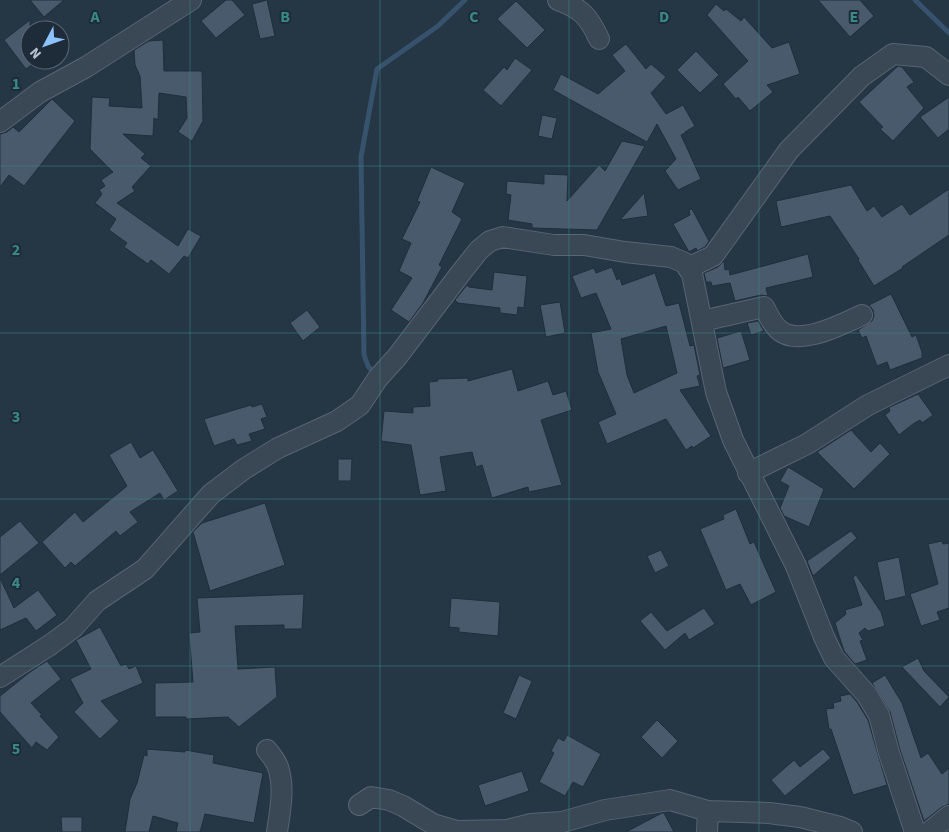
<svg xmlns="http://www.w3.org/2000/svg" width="949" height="832" font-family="'Source Sans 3',sans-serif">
	<rect width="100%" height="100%" fill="#253645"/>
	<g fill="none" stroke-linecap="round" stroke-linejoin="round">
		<g stroke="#37526d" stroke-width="5">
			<path d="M915 0 949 33"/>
			<path d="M375 374 368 366 364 355 361 157 377 69 438 26 465 0"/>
		</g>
	</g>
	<g fill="#495a6c" stroke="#202e3c" fill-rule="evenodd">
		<path d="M30 0H64L44 17Z"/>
		<path d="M226 0H232L245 15 216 38 201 21Z"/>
		<path d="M267 0 275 36 260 39 252 4Z"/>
		<path d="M818 0H860L874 16 850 37Z"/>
		<path d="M516 1 545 30 527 48 497 19Z"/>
		<path d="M716 4 724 11 726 9 741 21 744 17 772 48 789 42 800 74 767 85 773 92 750 111 738 97 736 99 723 84 748 61 707 15Z"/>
		<path d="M30 20V60L37 61 26 69 4 40Z"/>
		<path d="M163 40 164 71H202L203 121 192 141 178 132 187 118 186 97 159 93 158 120 154 118 153 136 123 134 145 154 141 158 151 166 132 187 135 191 117 203 178 246 188 229 201 236 188 258 184 256 169 274 151 260 148 264 124 247 127 243 109 230 116 219 95 203 102 194 99 190 105 186 101 180 113 172 90 149 92 97 110 98 109 106 142 108 140 76 135 65 134 50 149 41Z"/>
		<path d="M626 44 646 69 651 64 666 77 651 93 666 114 683 105 695 126 685 132V133L681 135 701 179 678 190 665 171 676 159 657 124 647 142 553 90 561 74 598 94 625 71 612 55Z"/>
		<path d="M696 51 719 75 700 93 677 70Z"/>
		<path d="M515 58 532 70 501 106 483 90 504 67 507 70Z"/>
		<path d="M898 66 902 67 914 82 907 87 924 108 893 141 880 129 883 127 859 102Z"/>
		<path d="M949 97V129L938 138 920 117Z"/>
		<path d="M52 99 75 121 24 186 9 175 0 187V134L7 132 13 127 19 132Z"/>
		<path d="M542 115 557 118 552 139 538 136Z"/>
		<path d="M622 141 645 146 597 230 532 228V224L508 220 511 195 506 194 507 181 544 184V174L568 175 567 201 599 165 605 171Z"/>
		<path d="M431 167 465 183 452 212 462 219 439 265 442 267 423 303 409 322 391 310 412 278 399 271 411 243 402 239 420 202 417 201Z"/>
		<path d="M851 185 867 211 874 206 882 217 902 204 910 215 949 189V235L902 267 903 268 874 286 858 260 859 259 830 216 781 227 776 201Z"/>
		<path d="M644 193 648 216 620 220Z"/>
		<path d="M692 209 709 241 705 247 697 251 696 248 689 252 673 224 690 215 689 210Z"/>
		<path d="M808 254 813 277 766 288 768 296 761 295 735 301 730 283 712 286 711 282H706L704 273 718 267 724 261 725 270 729 269 730 275Z"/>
		<path d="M612 267 617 280 620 278 622 285 655 273 666 306 679 303 690 346 694 345 700 375 697 376 700 386 680 390 711 436 693 448 692 446 686 450 666 419 607 444 598 422 616 414 598 372 591 333 611 329 596 293 581 298 572 276 594 268 596 273ZM666 326 677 373 634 393 627 375 621 339Z"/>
		<path d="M494 272 527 276 524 308 518 307 517 315 500 313V308L458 303 455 300 467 285 469 287 492 290Z"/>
		<path d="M891 294 912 337 916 335 922 352V358L890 370 887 362 877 366 866 336 862 338 858 330 872 321 874 316 873 310 869 305Z"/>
		<path d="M560 302 565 333 546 337 540 305Z"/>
		<path d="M307 310 320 327 303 341 290 323Z"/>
		<path d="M758 321 764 331 751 335 747 323Z"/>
		<path d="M741 331 750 360 723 368 717 338Z"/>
		<path d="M512 369 518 391 548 381 553 395 566 391 572 410 541 420 562 485 529 492 528 487 492 498 482 465 476 467 472 452 440 457 446 491 420 495 411 445 381 441 384 411 413 413V407L430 406 429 382 438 381 437 379 468 378V381Z"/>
		<path d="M918 394 933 415 922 423 920 420 913 424 899 435 885 415 890 411 889 408 890 407Z"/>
		<path d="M262 404 267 417 261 419 265 429 249 434 252 441 237 445 234 439 214 446 204 419 251 405 252 407Z"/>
		<path d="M851 430 871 452 880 443 890 454 854 489 817 452Z"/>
		<path d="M131 442 140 458 153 450 178 491 164 500 160 493 130 512 138 522 120 536 116 531 75 566 71 562 65 568 42 542 75 512 83 522 127 486 109 455Z"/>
		<path d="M338 459H352L351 481H338Z"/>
		<path d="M788 467 824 489 809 527 784 516 780 508 789 486 780 481Z"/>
		<path d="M265 503 285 565 210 591 193 532 202 523Z"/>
		<path d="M736 509 750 544 754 542 776 592 751 605 740 584 726 590 700 529 724 519 723 515Z"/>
		<path d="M20 521 39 543 0 575V537Z"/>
		<path d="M851 531 857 538 813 576 807 561Z"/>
		<path d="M942 541 943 544 949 543V608L937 612 940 620 921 626 910 594 938 584 928 544Z"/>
		<path d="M661 550 669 566 655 573 647 556Z"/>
		<path d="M899 557 906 596 885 601 877 562Z"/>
		<path d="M856 575 881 612 885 626 868 631 865 628 859 633 863 640 860 641 867 660 855 664 844 651 835 623 846 614 845 610 862 605 853 577Z"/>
		<path d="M0 578 14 608 38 590 57 615 36 631 26 618 0 630Z"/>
		<path d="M304 594 302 629H284V625L235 626 238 669 275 667 277 697 239 727 228 717 186 719V717H155V683L193 682 189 633 200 632 197 598Z"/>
		<path d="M451 598 500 602 498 636 459 632V628L449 627Z"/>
		<path d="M704 608 715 624 689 640 685 633 665 650 640 621 651 612 667 631Z"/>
		<path d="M100 627 121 666 126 664 129 669 136 666 143 683 101 701 119 721 100 739 74 712 83 703 70 679 91 669 76 640Z"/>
		<path d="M918 658 924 671 949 697 940 707 902 667Z"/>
		<path d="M47 661 61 679 31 703 42 715 40 716 59 737 47 750 36 742 32 748 0 712V696L30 672Z"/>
		<path d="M519 675 532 681 516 719 503 713Z"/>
		<path d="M885 675 902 703 921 758 928 753 942 774 949 768V804L942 807 924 821 900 750 890 712 872 683Z"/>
		<path d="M850 694 857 702 868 720 887 785 853 795 831 729H829L826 709 834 708 833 703 841 701 840 696Z"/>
		<path d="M657 720 678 741 662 758 641 737Z"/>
		<path d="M567 735 601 754 583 787 573 782 565 796 539 782 554 753 551 751 558 738 564 741Z"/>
		<path d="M147 749 185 752V750L214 755 213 763 263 773 254 823 205 814 200 832H176L178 823 153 816 149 832H125L130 799 137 783 144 755 147 756Z"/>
		<path d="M823 749 831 758 785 796 771 780 794 760 800 767Z"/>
		<path d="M522 771 529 791 485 806 478 785Z"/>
		<path d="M664 813 674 832H626L662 813Z"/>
		<path d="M61 817H82V832H62Z"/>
	</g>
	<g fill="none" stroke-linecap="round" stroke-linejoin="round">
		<defs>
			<g id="street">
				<path d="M558 0C581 8 589 17 599 39"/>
				<path d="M0 122 40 92 86 67 191 0"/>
				<path d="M688 268 713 256 789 150 862 76 893 54 926 57 949 75"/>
				<path d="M702 321 764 307C768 314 771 322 777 328 796 349 842 324 862 315"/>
				<path d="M748 473 807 444 868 405 949 365"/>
				<path d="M0 677 50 645 73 628 97 601 145 569 211 494 244 469 278 448 337 421 360 405 378 378 397 357 460 274 479 250 490 241 503 237 554 245H584L625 252 671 257 685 263 692 274 716 392 733 440 796 566 824 637 834 658 867 695 879 715 889 753 915 832"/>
				<path d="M267 750C271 755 276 761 278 767 285 788 280 811 277 832"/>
				<path d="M359 805 371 797 389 800 403 806 433 824 457 831 507 830 531 824 562 822 605 810 670 800 708 811 769 813 800 817 840 827 852 832"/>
				<path d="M707 832 708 811"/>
				<path d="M929 832 949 816"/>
			</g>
		</defs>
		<use href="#street" stroke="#586572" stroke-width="22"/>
		<use href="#street" stroke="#3a4755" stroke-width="20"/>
	</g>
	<path fill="none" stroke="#398986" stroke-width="1" stroke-opacity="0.55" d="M190 0V832M380 0V832M569 0V832M759 0V832M0 166H949M0 333H949M0 499H949M0 666H949"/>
	<g font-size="16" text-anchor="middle" font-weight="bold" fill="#398986" stroke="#1e2c3a" stroke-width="4" stroke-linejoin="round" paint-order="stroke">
		<text x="95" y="22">A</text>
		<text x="285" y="22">B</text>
		<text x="474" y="22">C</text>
		<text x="664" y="22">D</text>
		<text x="854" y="22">E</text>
		<text x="16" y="89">1</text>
		<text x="16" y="255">2</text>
		<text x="16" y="422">3</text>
		<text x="16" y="588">4</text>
		<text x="16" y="754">5</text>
	</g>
	<g transform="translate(45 45) rotate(229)"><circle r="24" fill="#1e2c3a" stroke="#5c6875"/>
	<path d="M0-4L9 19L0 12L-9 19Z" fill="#8cc2ff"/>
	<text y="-8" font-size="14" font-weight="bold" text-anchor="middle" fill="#b8c2ce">N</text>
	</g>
</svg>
